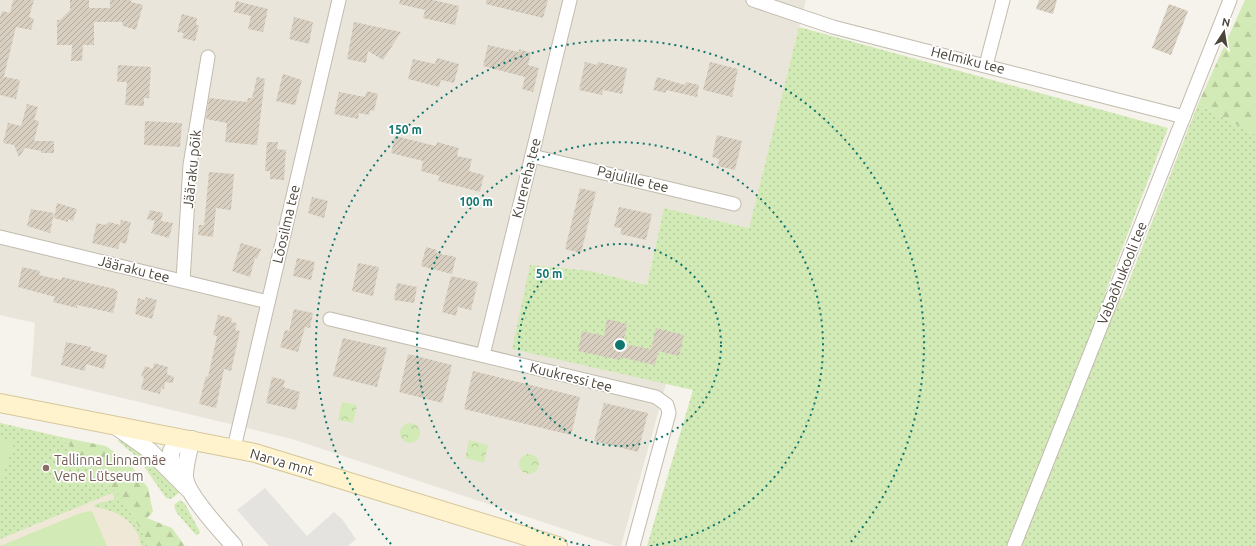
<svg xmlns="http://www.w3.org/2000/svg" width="1256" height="546" font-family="Ubuntu,sans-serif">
	<defs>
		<pattern id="grass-dots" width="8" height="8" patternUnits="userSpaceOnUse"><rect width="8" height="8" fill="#d2eab5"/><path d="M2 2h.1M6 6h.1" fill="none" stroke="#b6ca9c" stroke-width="1.8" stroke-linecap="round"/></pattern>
		<pattern id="forest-firs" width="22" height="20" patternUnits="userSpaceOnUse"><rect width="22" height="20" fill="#d2eab5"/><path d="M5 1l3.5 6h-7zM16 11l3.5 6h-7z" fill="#b6ca9c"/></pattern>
		<pattern id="park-crowns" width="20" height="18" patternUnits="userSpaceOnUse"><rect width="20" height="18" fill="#d2eab5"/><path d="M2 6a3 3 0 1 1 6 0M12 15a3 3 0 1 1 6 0" fill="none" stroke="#b6ca9c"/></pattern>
		<pattern id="building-hatch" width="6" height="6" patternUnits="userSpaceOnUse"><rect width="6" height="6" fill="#d8cfc1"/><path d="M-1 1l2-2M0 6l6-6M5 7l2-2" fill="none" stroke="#b1aa9e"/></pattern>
	</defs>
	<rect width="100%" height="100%" fill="#f6f3ec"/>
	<path fill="#eae5da" d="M0 0H806L749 228 664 208 647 285 591 271 666 384 621 546H615L292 439 31 376 35 323 0 315Z"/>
	<path fill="#efe8d6" d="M0 423 61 437 123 499 150 546H0Z"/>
	<g fill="url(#grass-dots)">
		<path d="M799 27 1168 128 1105 293 1122 299 1198 104 1256 135V546H647L693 390 512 349 530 265 591 271 647 285 664 208 749 228Z"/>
		<path d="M0 423 61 437 123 499 150 546H141C138 521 116 510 94 507L96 504 115 499 112 493 0 539V484L14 443 0 438Z"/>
		<path d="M119 439 143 451 180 492 171 499 166 498 138 458 118 441Z"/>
		<path d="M180 500 185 504 199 530 200 533 196 535 176 512 174 505Z"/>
	</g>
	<g fill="url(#forest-firs)">
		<path d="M1245 0H1256V135L1198 104Z"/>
		<path d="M61 437 106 446 130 464 148 488 153 512 147 518 172 528 185 546H150L123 499Z"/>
	</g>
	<g fill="url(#park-crowns)">
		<path d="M342 402 357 405 353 423 338 420Z"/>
		<circle cx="410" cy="433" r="10"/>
		<path d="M469 440 488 445 484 463 465 458Z"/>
		<circle cx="529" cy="464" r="10"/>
	</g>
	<g fill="#d2eab5">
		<path d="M0 438 14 443 0 484Z"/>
		<path d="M92 511 107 546H0L81 513Z"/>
	</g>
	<path fill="#e5e3e0" d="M265 488 307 536 334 512 342 519 356 539 348 546H269L237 510Z"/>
	<g fill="url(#building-hatch)">
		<path d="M13 0H34L29 17 34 19 31 30 16 27 4 76H1L20 80 16 99 0 95V18L2 11 10 13Z"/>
		<path d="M70 0H89V8H110V0H131V2L143 5 136 30 123 26 122 22H94V45H83L82 61H71L72 45H57V20H60L70 10Z"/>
		<path d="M400 0H433L459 6 455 25 423 18 425 10 399 4Z"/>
		<path d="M486 0H548L543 18 486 4Z"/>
		<path d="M1039 0H1057L1053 14 1036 9Z"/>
		<path d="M236 1 268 9 263 32 248 29 251 16 234 12Z"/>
		<path d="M1169 4 1188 11 1171 55 1152 48Z"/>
		<path d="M182 14 197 18 196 25H199L195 41 182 38 184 33 177 32Z"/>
		<path d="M294 17 313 22 309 44 289 39Z"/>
		<path d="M354 22 401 32 383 60 368 51 366 63 347 59Z"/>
		<path d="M488 45 519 52V49L531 53 528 65 539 68 533 92 522 89 525 77 483 66Z"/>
		<path d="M437 58 459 64 454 83 441 80 439 87 408 79 413 59 435 64Z"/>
		<path d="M585 62 597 65 598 62 627 68 622 94 603 90 602 95 579 90Z"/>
		<path d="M710 62 738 69 732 97 703 90Z"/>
		<path d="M118 65 151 67 149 98H144V106L125 105 127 82H117Z"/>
		<path d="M283 74 302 80 295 105 276 101Z"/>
		<path d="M257 77 265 79 257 145 225 142 227 123 206 119 209 98 247 102 248 98H252Z"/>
		<path d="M657 77 685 85 686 82 699 85 697 97 666 90V93L653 90Z"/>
		<path d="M367 91 378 94 374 111 370 110 369 115 359 113 358 119 334 114 339 92 365 97Z"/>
		<path d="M27 104 38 107 34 120 39 121 34 141H54V153H41V151L25 148 19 157 14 145 3 143 8 123 21 126Z"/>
		<path d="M145 121 182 123 180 147 144 145Z"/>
		<path d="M717 135 742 141 735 170 718 166 719 159 712 157Z"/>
		<path d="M395 136 436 146 437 142 459 148 457 156 472 159 469 171 484 175 480 192 438 181 440 176 421 171 423 161 391 153Z"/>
		<path d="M267 142H278L277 149 286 150 284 180 270 179V171H265Z"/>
		<path d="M209 172 234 174 231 210 216 208 213 237 198 235 199 225H204Z"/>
		<path d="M580 188 596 192 581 253 565 249Z"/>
		<path d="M312 197 328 201 324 218 308 213Z"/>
		<path d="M57 203 77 209 73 221 68 219V222L54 218Z"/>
		<path d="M619 207 652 214 646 240 620 234 622 228 614 227Z"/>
		<path d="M31 209 54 213 50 233 27 226Z"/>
		<path d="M150 210 163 213 161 221 173 223 169 238 151 233 155 221 147 219Z"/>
		<path d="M121 220 131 222 126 244 120 242 118 249 92 243 97 223 105 225 109 222 120 225Z"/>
		<path d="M241 243 261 249 257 259 255 258 250 277 232 271Z"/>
		<path d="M426 247 437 250 436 253 456 257 452 274 421 266Z"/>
		<path d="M297 258 315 262 311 280 293 276Z"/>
		<path d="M358 263 379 267 373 296 352 291Z"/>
		<path d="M22 267 40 271 39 275 61 280 62 277 115 289 118 292 113 313 77 305V308L53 302 55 297 18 287Z"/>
		<path d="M451 276 478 282 471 310 458 307 456 316 442 312Z"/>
		<path d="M397 283 417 287 414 303 394 300Z"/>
		<path d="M146 297 157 300 152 319 135 314 138 298 145 300Z"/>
		<path d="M294 309 313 313 310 328 305 327 298 352 280 347 285 330 289 331Z"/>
		<path d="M218 315 232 318 231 322 237 323 235 330 240 331 231 371 224 369 216 408 199 404 206 376 208 377 217 336 213 335Z"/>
		<path d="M607 319 627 324 623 344 651 349 656 328 684 335 679 356 658 351 655 365 620 357V360L578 351 582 331 604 336Z"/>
		<path d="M343 338 387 348 377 387 333 376Z"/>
		<path d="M66 342 91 347 90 350 107 355 104 369 86 364 85 371 61 365Z"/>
		<path d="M408 354 452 365 442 403 399 392Z"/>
		<path d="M154 363 168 367 167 374 174 377 173 383 165 382 164 389 161 388 160 394 141 389 144 377 141 376 145 366 153 369Z"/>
		<path d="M473 371 580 397 571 435 464 409Z"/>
		<path d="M272 377 285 380 283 387 300 392 296 410 266 403Z"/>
		<path d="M604 403 648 413 638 452 594 441Z"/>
	</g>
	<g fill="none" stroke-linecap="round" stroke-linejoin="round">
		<defs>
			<g id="minor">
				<path d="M753 0 833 27 1184 117"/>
				<path d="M986 65 1003 0"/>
				<path d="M532 156 734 204"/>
				<path d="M0 237 268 302"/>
				<path d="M183 281 190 165 208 57"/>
				<path d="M330 319 656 397 667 405 669 413 633 546"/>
				<path d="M483 355 570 0"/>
				<path d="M234 448 339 0"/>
				<path d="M1014 546 1230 0"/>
			</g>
			<g id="tertiary">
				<path d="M115 426 149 450 188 489"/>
				<path d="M192 439C189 451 185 464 185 476 185 493 222 532 234 546"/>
				<path d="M171 471V451L182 438"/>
			</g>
			<path id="secondary" d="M0 403 255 453 558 546"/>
		</defs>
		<use href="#minor" stroke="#c2bbae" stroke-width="15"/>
		<use href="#tertiary" stroke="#c2bbae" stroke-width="18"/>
		<use href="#secondary" stroke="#d6c79b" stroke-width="20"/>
		<use href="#minor" stroke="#fff" stroke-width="13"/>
		<use href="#tertiary" stroke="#fff" stroke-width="16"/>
		<use href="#secondary" stroke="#fff3cd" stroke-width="18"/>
	</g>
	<g fill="none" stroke="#0f766e" stroke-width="2" stroke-dasharray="2 4">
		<circle cx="620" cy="345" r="101"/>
		<path d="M590 546A203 203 0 1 1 650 546"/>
		<path d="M391 544A304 304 0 1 1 849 544"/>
	</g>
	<circle fill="#8d6e63" stroke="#fff" stroke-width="1.5" cx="46" cy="468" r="4"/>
	<g text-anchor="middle" stroke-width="3.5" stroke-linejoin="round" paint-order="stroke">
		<g font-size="14" fill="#4b4439" stroke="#fff">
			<text transform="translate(968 60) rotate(14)" y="5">Helmiku tee</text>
			<text transform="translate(192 169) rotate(-84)" y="5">Jääraku põik</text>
			<text transform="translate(526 178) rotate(-76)" y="5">Kurereha tee</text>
			<text transform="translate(633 179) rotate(14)" y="5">Pajulille tee</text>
			<text transform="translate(286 224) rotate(-77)" y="5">Lõosilma tee</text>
			<text transform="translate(134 269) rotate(14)" y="5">Jääraku tee</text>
			<text transform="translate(1122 273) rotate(-68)" y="5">Vabaõhukooli tee</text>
			<text transform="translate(571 377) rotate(14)" y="5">Kuukressi tee</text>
			<text transform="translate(282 462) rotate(16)" y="5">Narva mnt</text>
		</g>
		<g font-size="14" fill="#785e54" stroke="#fff" text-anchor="start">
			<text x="54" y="465">Tallinna Linnamäe<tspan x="54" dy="16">Vene Lütseum</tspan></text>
		</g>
	</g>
	<circle cx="620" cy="345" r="6" fill="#0f766e" stroke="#fff" stroke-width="2"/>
	<g font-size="12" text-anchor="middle" font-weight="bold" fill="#0f766e" stroke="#fff" stroke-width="3.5" stroke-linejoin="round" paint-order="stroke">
		<text x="405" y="134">150 m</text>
		<text x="476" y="206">100 m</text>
		<text x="549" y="278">50 m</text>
	</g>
	<g transform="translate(1224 32) rotate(12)" stroke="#ffffff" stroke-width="3" paint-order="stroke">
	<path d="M0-3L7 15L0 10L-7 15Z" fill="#4b4439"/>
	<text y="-6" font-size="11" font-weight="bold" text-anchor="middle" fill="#4b4439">N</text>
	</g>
</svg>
